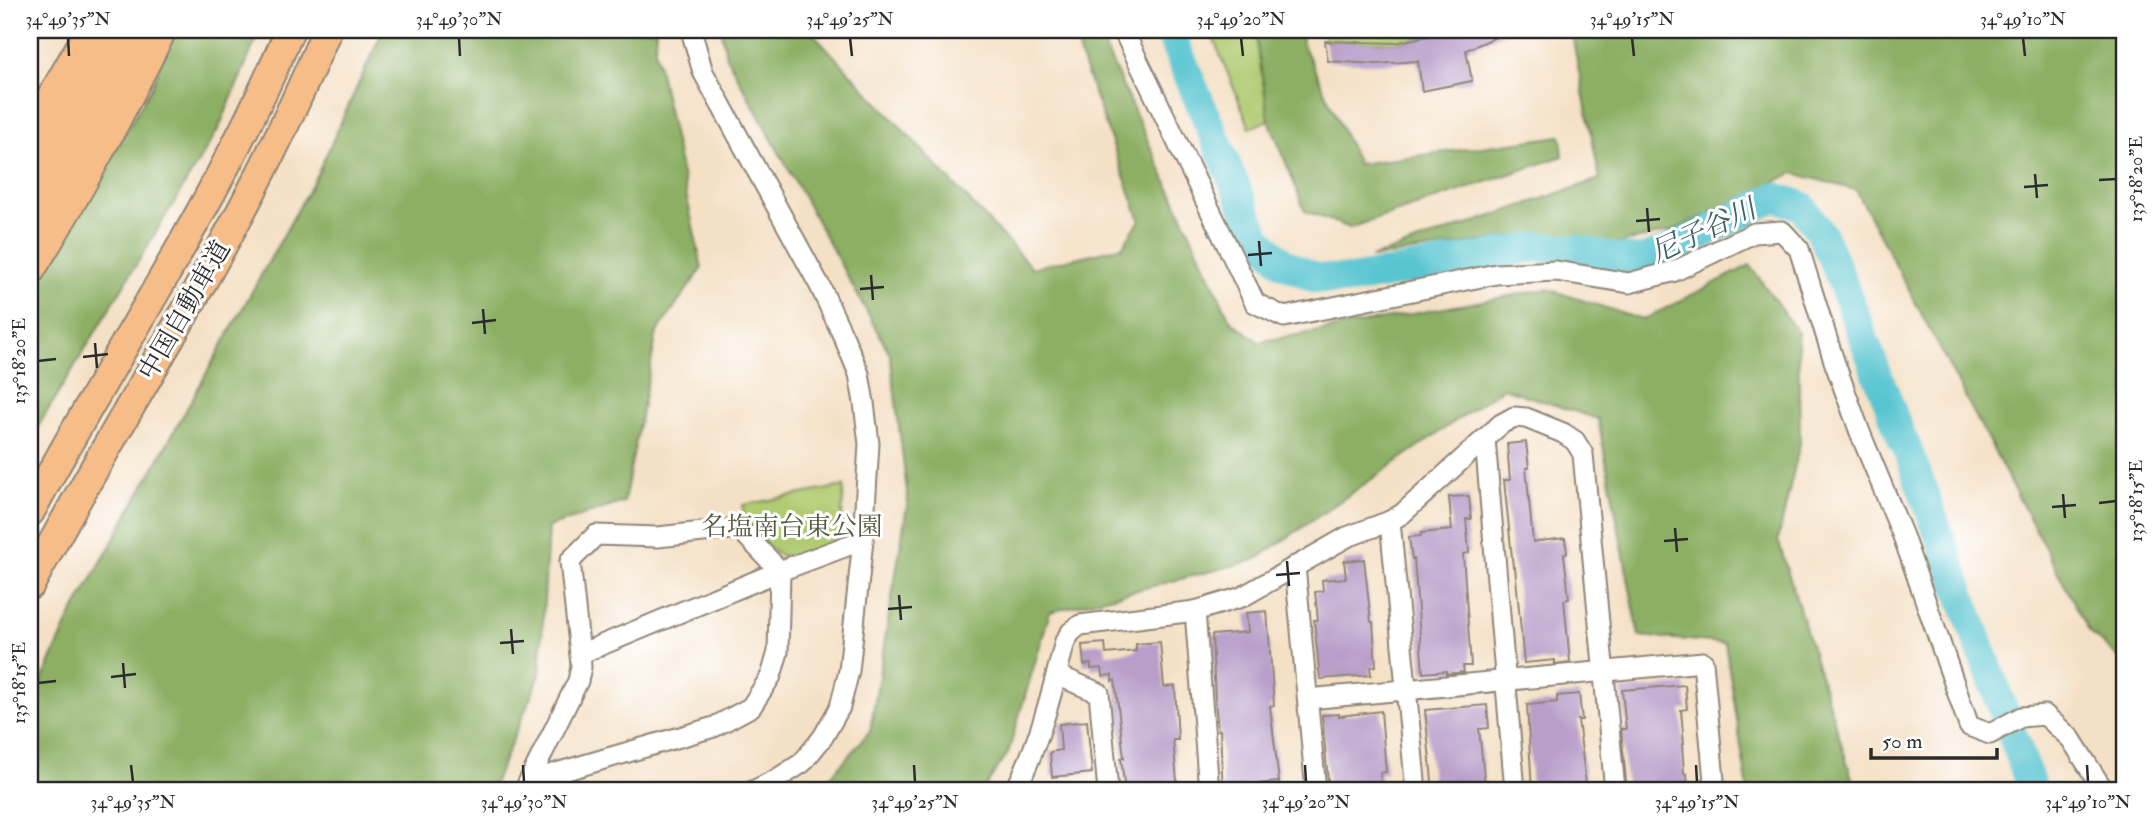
<svg xmlns="http://www.w3.org/2000/svg" width="2155" height="821" font-family="'IM FELL Double Pica','Noto Serif JP',serif">
	<rect width="100%" height="100%" fill="#fff"/>
	<filter id="ink" filterUnits="userSpaceOnUse"><feTurbulence type="fractalNoise" baseFrequency=".0143" numOctaves="2"/><feDisplacementMap in="SourceGraphic" scale="14" xChannelSelector="R" yChannelSelector="G"/><feConvolveMatrix kernelMatrix="1 2 1 2 8 2 1 2 1" color-interpolation-filters="sRGB"/></filter>
	<filter id="wash" filterUnits="userSpaceOnUse"><feTurbulence type="fractalNoise" baseFrequency=".00686" numOctaves="4" result="noise"/><feDisplacementMap in="SourceGraphic" scale="28" xChannelSelector="R" yChannelSelector="G"/><feGaussianBlur stdDeviation="1.57" result="paint"/><feColorMatrix in="noise" values="0 0 0 0 0 0 0 0 0 0 0 0 0 0 0 0 0 1.4 0 .05"/><feComposite in="paint" operator="in"/></filter>
	<g filter="url(#wash)">
		<rect width="100%" height="100%" fill="#f4e0c5"/>
		<g fill="#b0cb71" stroke="#6e7b4e" stroke-width="2">
			<path d="M1210 30H1255L1269 120 1250 128Z"/>
			<path d="M1323 30H1456L1395 43 1325 41Z"/>
			<path d="M844 486 841 529 829 545 793 556H784L777 554 744 528 743 505Z"/>
		</g>
		<g fill="#8caf63" stroke="#5c6d47" stroke-width="2">
			<path d="M174 30H260L219 128 30 440V298L152 86Z"/>
			<path d="M383 30H656L655 49 702 268 657 332 624 502 548 527 540 675 491 791H30V707L70 618 317 175Z"/>
			<path d="M721 30H810L1032 268 1122 247 1140 220 1071 30H1097L1230 320 1259 342 1548 289 1643 320 1750 265 1798 333 1800 443 1778 540 1856 791H1748L1725 643 1639 636 1598 419 1503 388 1255 560 1050 612 1008 753 982 791H818L870 731 908 500 890 354 726 56Z"/>
			<path d="M1255 30H1300L1302 42 1358 164 1561 136 1563 156 1350 228 1305 211 1269 120Z"/>
			<path d="M1571 30H2125V664L2089 631 1856 190 1793 173 1672 231 1616 244 1525 235 1370 258 1600 179Z"/>
		</g>
		<g fill="none" stroke-linecap="round" stroke-linejoin="round">
			<path stroke="#58c5d0" stroke-width="30" d="M1169 30 1257 237 1283 263 1316 278 1351 280 1537 247 1576 249 1615 258 1642 260 1670 250 1775 197 1802 206 1822 235 1837 269 1903 441 1906 445 2033 791"/>
		</g>
		<g id="blocks">
			<g fill="#b89ec9">
				<path d="M1456 30H1512L1466 50 1472 81 1422 91 1418 61 1377 64 1328 61 1325 41 1395 43Z"/>
				<path d="M1526 442 1529 468H1526L1533 542 1565 538 1567 553 1564 554 1569 599 1564 600 1570 662 1555 664V660L1524 663 1515 567H1513L1504 480H1510L1507 444Z"/>
				<path d="M1469 496 1471 519H1466L1469 553 1463 554 1471 666H1463L1464 672 1446 674V671L1423 673 1414 559H1412L1409 537 1421 536V533L1452 530 1449 497Z"/>
				<path d="M1364 559 1371 622H1373L1376 666 1370 667 1371 675 1320 679 1314 620H1318L1315 592 1323 591 1322 580 1346 578 1344 561Z"/>
				<path d="M1267 611 1274 705 1270 706 1279 782 1247 785 1248 791H1223L1220 730H1218L1215 700 1212 635 1248 632 1246 613Z"/>
				<path d="M1160 642 1164 687 1175 686 1178 740H1173L1178 791H1125L1121 758H1124L1115 680 1112 681V675L1103 676 1102 668 1091 669V664L1084 665 1082 645 1105 643 1106 654 1136 651V644Z"/>
				<path d="M1685 685 1687 709 1681 710 1684 744H1682L1684 774H1687L1688 787 1627 791 1621 729H1626L1622 690Z"/>
				<path d="M1579 694 1582 720H1578L1586 784 1532 791 1527 705 1557 702V696Z"/>
				<path d="M1487 705 1489 728 1479 729 1485 786 1451 790V791H1433L1425 710Z"/>
				<path d="M1381 711 1386 772 1380 773 1382 791H1329L1322 715 1339 714V716Z"/>
				<path d="M1087 721 1092 773 1052 777 1050 752 1061 750 1059 724Z"/>
			</g>
		</g>
	</g>
	<g filter="url(#ink)">
		<use href="#blocks" fill-opacity="0" stroke="#908678" stroke-width="2"/>
		<g fill="none" stroke-linecap="round" stroke-linejoin="round">
			<defs>
				<g id="minor">
					<path d="M691 30 703 72 820 286 845 340 859 374 864 403 869 444 863 540 849 671 840 707 823 737 802 763 777 779 753 791"/>
					<path d="M1123 30 1255 303 1284 317 1496 274 1556 271 1629 283 1675 271 1754 233 1782 231 1799 249 1834 361 1861 435 1903 536 1969 726 1990 734 2021 717 2045 715 2071 739 2104 791"/>
					<path d="M1485 439 1515 791"/>
					<path d="M1390 521 1416 791"/>
					<path d="M1295 566 1316 791"/>
					<path d="M1195 611 1209 791"/>
					<path d="M1057 675 1099 693 1108 791"/>
					<path d="M1308 699 1703 662 1715 791"/>
					<path d="M529 781 714 727 751 707 771 676 778 652 780 571 580 654"/>
					<path d="M526 787 578 681 581 667 580 654 570 561 596 535 658 537 739 528 780 571 863 540"/>
					<path d="M1015 791C1039 744 1052 693 1065 641L1071 632 1080 625 1195 611 1242 597 1347 537 1390 521 1402 514 1501 424 1514 417 1526 418 1563 433 1575 441 1583 454 1615 791"/>
				</g>
				<g id="highway">
					<path d="M30 135 90 30"/>
					<path d="M30 179 99 60 113 30"/>
					<path d="M30 228 100 109 139 30"/>
					<path d="M30 271C79 193 121 112 162 30"/>
					<path d="M30 512C116 351 219 199 290 30"/>
					<path d="M30 585C104 444 191 311 263 169 286 123 307 77 327 30"/>
				</g>
			</defs>
			<use href="#minor" stroke="#908678" stroke-width="23"/>
			<use href="#highway" stroke="#908678" stroke-width="32"/>
			<use href="#minor" stroke="#fff" stroke-width="19"/>
			<use href="#highway" stroke="#f7bd88" stroke-width="28"/>
		</g>
	</g>
	<path fill="none" stroke="#2b2b2b" stroke-width="2.5" d="M68 38 69 56M459 38 460 56M850 38 852 56M1241 38 1243 56M1632 38 1634 56M2023 38 2025 56M2035 174 2037 198M2099 180 2116 179M2024 187 2048 185M1647 208 1649 232M1636 221 1660 219M1259 241 1261 266M1248 255 1272 253M871 275 873 300M860 289 884 287M483 309 485 334M472 323 496 320M95 343 97 368M83 357 108 354M38 361 56 359M2063 494 2065 518M2099 503 2116 501M2052 507 2076 505M1675 528 1677 552M1664 541 1688 539M1287 561 1289 586M1276 575 1300 573M899 595 901 620M888 609 912 607M511 629 513 654M500 643 524 641M123 663 125 688M111 677 136 674M38 683 56 681M131 765 133 782M523 765 524 782M914 765 915 782M1305 765 1306 782M1696 765 1697 782M2087 765 2088 782"/>
	<g text-anchor="middle" stroke-width="6" stroke-linejoin="round" paint-order="stroke">
		<g font-size="26" fill="#2b2b2b" stroke="#fff">
			<text transform="translate(184 310) rotate(-60)" y="9">中国自動車道</text>
		</g>
		<g font-size="26" fill="#535b40" stroke="#fff">
			<text x="792" y="535">名塩南台東公園</text>
		</g>
		<g font-size="28" font-style="italic" fill="#3b6165" stroke="#fff">
			<text transform="translate(1703 230) rotate(-25)" y="10">尼子谷川</text>
		</g>
	</g>
	<rect width="2155" height="821" fill="none" stroke="#fff" stroke-width="77"/>
	<path d="M1871 748v10h126v-10" fill="none" stroke="#2b2b2b" stroke-width="3.5"/>
	<text x="1882" y="748" font-size="21" fill="#2b2b2b" stroke="#ffffff" stroke-width="5" paint-order="stroke">50 m</text>
	<rect x="38" y="38" width="2078" height="744" fill="none" stroke="#2b2b2b" stroke-width="2.5"/>
	<g font-size="18" text-anchor="middle" fill="#2b2b2b">
		<text x="68" y="25">34°49'35"N</text>
		<text x="459" y="25">34°49'30"N</text>
		<text x="850" y="25">34°49'25"N</text>
		<text x="1241" y="25">34°49'20"N</text>
		<text x="1632" y="25">34°49'15"N</text>
		<text x="2023" y="25">34°49'10"N</text>
		<text transform="translate(2136 179) rotate(-90)" y="6">135°18'20"E</text>
		<text transform="translate(19 361) rotate(-90)" y="6">135°18'20"E</text>
		<text transform="translate(2136 501) rotate(-90)" y="6">135°18'15"E</text>
		<text transform="translate(19 683) rotate(-90)" y="6">135°18'15"E</text>
		<text x="133" y="808">34°49'35"N</text>
		<text x="524" y="808">34°49'30"N</text>
		<text x="915" y="808">34°49'25"N</text>
		<text x="1306" y="808">34°49'20"N</text>
		<text x="1697" y="808">34°49'15"N</text>
		<text x="2088" y="808">34°49'10"N</text>
	</g>
</svg>
